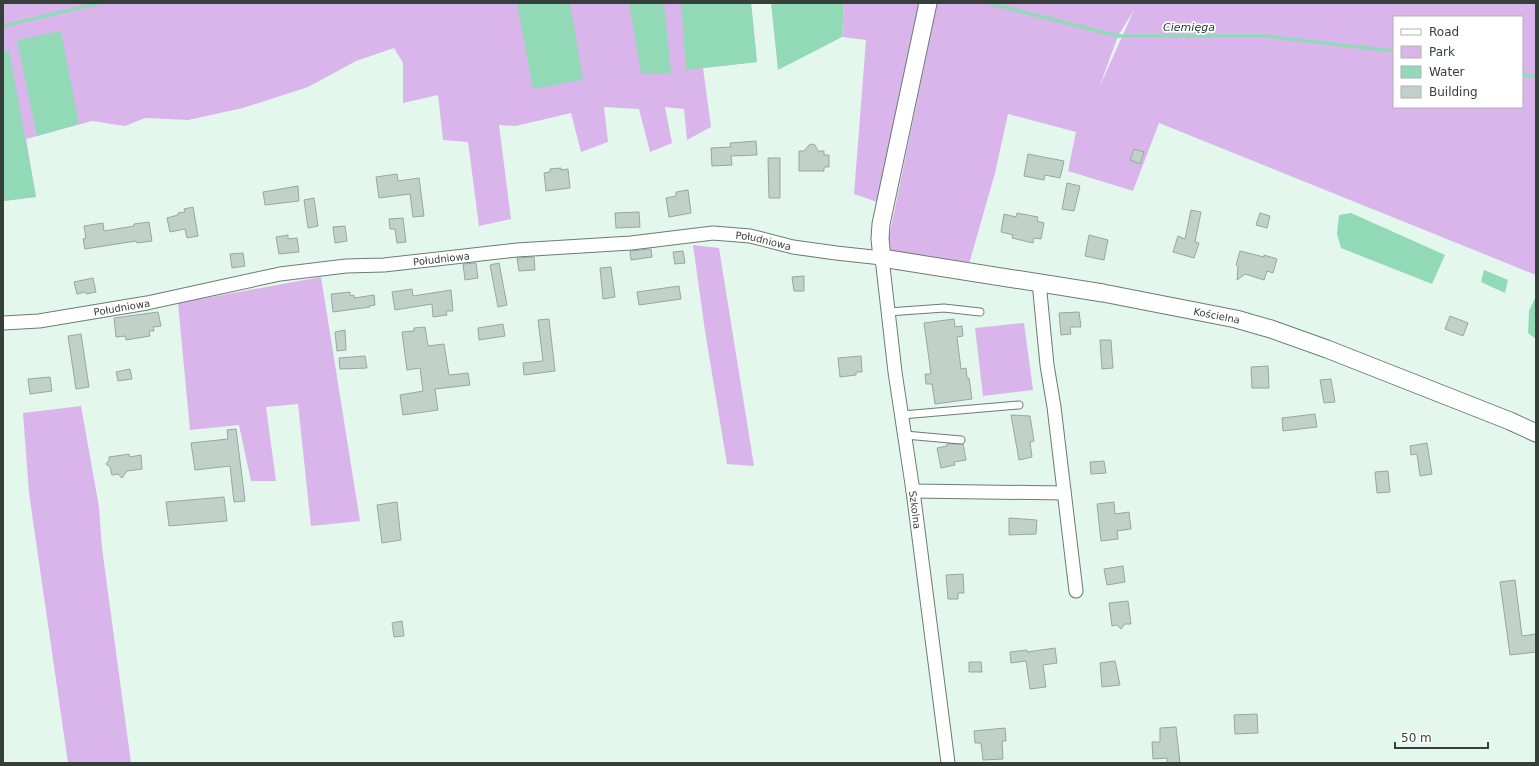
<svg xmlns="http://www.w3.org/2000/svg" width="1539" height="766" font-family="'DejaVu Sans',sans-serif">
	<rect width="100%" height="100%" fill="#e4f7ed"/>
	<g fill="#dab5ec" fill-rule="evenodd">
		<path d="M3 3H751L757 62 703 68 711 127 687 140 684 109 665 107 672 143 650 152 639 109 604 107 608 142 581 152 571 113 516 126 499 125 511 219 479 226 468 142 443 140 438 95 403 103V63L394 48 356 61 308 87 243 108 188 120 145 118 125 126 92 121 26 139 36 197 3 201Z"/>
		<path d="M844 3H920L880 203 854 194 866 40 842 37Z"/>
		<path d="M937 3H1536V275L1159 123 1133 191 1068 171 1076 132 1008 114 995 173 969 264 896 255 887 247ZM1134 10 1099 88 1118 36ZM1394 17H1522V107H1394Z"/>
		<path d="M693 245 719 248 754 466 727 464 705 331Z"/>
		<path d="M321 277 360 521 311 526 298 404 266 407 276 481H251L239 425 190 430 178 303Z"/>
		<path d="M1024 323 1033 390 983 396 975 328Z"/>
		<path d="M81 406 99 507 102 548 131 763H68L29 493 23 413Z"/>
	</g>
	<g fill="#92d9b8">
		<path d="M517 3H570L583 80 533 89Z"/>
		<path d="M629 3H664L671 73 641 74Z"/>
		<path d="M681 3H751L757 62 686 70Z"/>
		<path d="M771 3H844L842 37 778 70Z"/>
		<path d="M61 31 79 124 37 136 17 40Z"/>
		<path d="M9 50 36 197 3 201V52Z"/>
		<path d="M1351 213 1445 255 1432 284 1341 248 1337 234 1339 215Z"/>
		<path d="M1484 270 1508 280 1505 293 1481 282Z"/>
		<path d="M1536 296V339L1528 333 1529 311Z"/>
	</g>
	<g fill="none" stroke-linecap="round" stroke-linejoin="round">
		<g stroke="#92d9b8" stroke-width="3.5">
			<path d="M988 3 1118 36H1264L1394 51"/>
			<path d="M3 26 100 3"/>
			<path d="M1522 74 1536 77"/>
		</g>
	</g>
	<g fill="#bfd1c8" stroke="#96a89f">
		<path d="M756 141 757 155 731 156 732 165 712 166 711 148 731 147 730 143Z"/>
		<path d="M811 144 815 145 818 151H824V155H829V167H824V171H799V151H804L809 145Z"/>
		<path d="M1134 149 1144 152 1140 164 1130 160Z"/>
		<path d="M1028 154 1064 161 1060 178 1045 175 1044 180 1024 176Z"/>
		<path d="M768 158H780V198H769Z"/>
		<path d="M561 168V170L568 169 570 188 546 191 544 173 550 172V169Z"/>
		<path d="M397 174 398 181 419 178 424 216 413 217 410 194 379 198 376 177Z"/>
		<path d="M1067 183 1080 186 1074 211 1062 209Z"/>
		<path d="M298 186 299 201 265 205 263 192Z"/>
		<path d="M688 190 691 213 669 217 666 198 676 196V192Z"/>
		<path d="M314 198 318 226 308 228 304 200Z"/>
		<path d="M193 207 198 236 187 238 185 229 170 232 167 218 178 215V213L185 212 184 209Z"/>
		<path d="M1191 210 1201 212 1195 242 1199 243 1194 258 1173 252 1178 236 1185 239Z"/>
		<path d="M639 212 640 227 616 228 615 213Z"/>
		<path d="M1017 213 1038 217 1037 221 1044 223 1041 239 1034 238 1033 243 1012 238 1013 235 1001 232 1004 214 1016 217Z"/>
		<path d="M1260 213 1270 216 1267 228 1256 225Z"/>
		<path d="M403 218 406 242 397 243 395 229H390L389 219Z"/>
		<path d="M149 222 152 241 137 243 136 241 85 249 83 239 86 238 84 226 103 223 104 231 134 226V224Z"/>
		<path d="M345 226 347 241 335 243 333 227Z"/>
		<path d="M288 235V239L297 238 299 252 279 254 276 237Z"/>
		<path d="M1089 235 1108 240 1104 260 1085 256Z"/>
		<path d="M651 249 652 257 631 260 630 251Z"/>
		<path d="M683 251 685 263 675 264 673 252Z"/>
		<path d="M1240 251 1264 257V255L1277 259 1273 273 1267 271 1264 280 1245 274 1237 280 1238 266 1236 265Z"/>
		<path d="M243 253 245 266 232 268 230 254Z"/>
		<path d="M534 257 535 270 519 271 517 258Z"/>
		<path d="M476 263 478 278 465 280 463 264Z"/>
		<path d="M499 263 507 305 498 307 490 265Z"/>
		<path d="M611 267 615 297 603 299 600 268Z"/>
		<path d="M804 276V291H794L792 277Z"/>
		<path d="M93 278 96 292 86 294 85 292 77 294 74 282Z"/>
		<path d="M679 286 681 299 639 305 637 292Z"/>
		<path d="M412 289 413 296 451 290 453 311H446L447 315 433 317 432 304 395 310 392 292Z"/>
		<path d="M350 292V296L354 295V298L374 295 375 305 369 306 370 307 333 312 331 294Z"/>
		<path d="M158 312 161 326 153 327 154 331H149L150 336 126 340 125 336 116 337 114 318Z"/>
		<path d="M1079 312 1081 327H1070L1071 334 1061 335 1059 313Z"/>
		<path d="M1450 316 1468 323 1463 336 1445 329Z"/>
		<path d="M549 319 555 371 524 375 523 363 543 361 538 320Z"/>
		<path d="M954 319 955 327 962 326 963 336 957 337 961 369 966 368 967 378H969L972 399 935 404 932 384H926L925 374H931L924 323Z"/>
		<path d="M503 324 505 336 479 340 478 328Z"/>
		<path d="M425 327 428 346 444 344 449 375 468 373 470 385 435 389 438 410 403 415 400 395 423 391 420 368 407 370 402 332 414 331V328Z"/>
		<path d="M345 330 346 350 337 351 335 332Z"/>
		<path d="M81 334 89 387 76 389 68 336Z"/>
		<path d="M1100 340H1111L1113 368 1102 369Z"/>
		<path d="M365 356 367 368 340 369 339 358Z"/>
		<path d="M861 356 862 372H856V375L840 377 838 358Z"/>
		<path d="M1268 366 1269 388H1252L1251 367Z"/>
		<path d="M130 369 132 379 118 381 116 372Z"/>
		<path d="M50 377 52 391 30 394 28 379Z"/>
		<path d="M1331 379 1335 402 1324 403 1320 380Z"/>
		<path d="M1315 414 1317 427 1283 431 1282 418Z"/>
		<path d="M1011 415 1030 416 1034 441 1030 442 1032 457 1019 460Z"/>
		<path d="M236 429 245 501 234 502 230 466 195 470 191 443 228 439 227 430Z"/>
		<path d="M1427 443 1432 474 1420 476 1417 454 1411 455 1410 446Z"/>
		<path d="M947 444H963L966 460 954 462 955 465 941 468 937 448 947 446Z"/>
		<path d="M129 454 130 457 141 455 142 469 127 471 122 478 118 474 112 475 110 467 106 464 109 460V457Z"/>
		<path d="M1104 461 1106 473 1091 474 1090 462Z"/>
		<path d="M1388 471 1390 492 1377 493 1375 472Z"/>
		<path d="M224 497 227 521 169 526 166 502Z"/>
		<path d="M397 502 401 540 382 543 377 505Z"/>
		<path d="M1114 502 1115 514 1129 512 1131 529 1117 531 1118 539 1101 541 1097 504Z"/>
		<path d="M1009 518 1037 520 1036 534 1009 535Z"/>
		<path d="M1123 566 1125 582 1107 585 1104 569Z"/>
		<path d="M963 574 964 593H958V599H948L946 575Z"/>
		<path d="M1515 580 1522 636 1536 634V652L1510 655 1500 582Z"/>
		<path d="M1128 601 1131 624H1125L1121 629 1117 625 1112 626 1109 603Z"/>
		<path d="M402 621 404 636 394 637 392 623Z"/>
		<path d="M1055 648 1057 663 1043 665 1046 687 1030 689 1026 661 1011 663 1010 652 1027 650V652Z"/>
		<path d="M1115 661 1120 685 1102 687 1100 663Z"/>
		<path d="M969 662H981L982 672H969Z"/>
		<path d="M1257 714 1258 733 1235 734 1234 715Z"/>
		<path d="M1176 727 1180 763H1167V758L1153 759 1152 742H1160V728Z"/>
		<path d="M1005 728 1006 741H1002L1003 759 983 760 981 743H975L974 731Z"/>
	</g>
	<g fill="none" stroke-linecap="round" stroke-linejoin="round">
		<defs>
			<g id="service">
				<path d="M888 312 944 308 980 312"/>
				<path d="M902 415 1019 405"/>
				<path d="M905 435 961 440"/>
			</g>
			<g id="minor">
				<path d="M1039 282 1047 365 1054 407 1076 591"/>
				<path id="s1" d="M3 323 39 321 147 303 280 274 346 266 384 265 517 250 631 243 713 233 750 236 793 247 836 253 882 258 895 372 913 491 948 763"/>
				<path d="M913 491 1064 493"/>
			</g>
			<g id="tertiary">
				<path id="s2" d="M928 3 881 224 880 239 882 258 1103 293 1236 319 1271 329 1327 349 1510 421 1536 433"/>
			</g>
		</defs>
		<use href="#service" stroke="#6b7c74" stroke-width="9"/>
		<use href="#minor" stroke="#6b7c74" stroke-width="15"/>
		<use href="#tertiary" stroke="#6b7c74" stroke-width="19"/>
		<use href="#service" stroke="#fff" stroke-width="7"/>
		<use href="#minor" stroke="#fff" stroke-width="13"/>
		<use href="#tertiary" stroke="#fff" stroke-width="17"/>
	</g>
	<g text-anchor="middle" stroke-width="3.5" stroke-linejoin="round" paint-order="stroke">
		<g font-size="10" fill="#373f3b" stroke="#fff">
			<text dy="4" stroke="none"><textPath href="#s1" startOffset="768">Południowa</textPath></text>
			<text dy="4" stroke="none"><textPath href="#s1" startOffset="444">Południowa</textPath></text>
			<text dy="4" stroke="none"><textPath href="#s1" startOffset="120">Południowa</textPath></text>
			<text dy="4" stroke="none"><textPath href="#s2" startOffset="600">Kościelna</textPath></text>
			<text dy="4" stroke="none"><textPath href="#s1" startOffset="1142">Szkolna</textPath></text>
		</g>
		<g font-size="11" font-style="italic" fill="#18382a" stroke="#fff">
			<text x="1189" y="31">Ciemięga</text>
		</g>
	</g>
	<rect width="1539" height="766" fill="none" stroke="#373f3b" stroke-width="8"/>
	<rect x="1393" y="16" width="130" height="92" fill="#ffffff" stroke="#afb2b1"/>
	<rect x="1401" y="29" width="20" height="6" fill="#ffffff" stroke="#afb2b1"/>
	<text x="1429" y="36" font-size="12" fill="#373f3b">Road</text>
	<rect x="1401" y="46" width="20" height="12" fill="#dab5ec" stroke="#afb2b1"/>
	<text x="1429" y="56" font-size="12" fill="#373f3b">Park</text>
	<rect x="1401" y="66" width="20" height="12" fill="#92d9b8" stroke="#afb2b1"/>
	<text x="1429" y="76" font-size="12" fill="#373f3b">Water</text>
	<rect x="1401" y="86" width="20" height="12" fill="#bfd1c8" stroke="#afb2b1"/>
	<text x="1429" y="96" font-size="12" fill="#373f3b">Building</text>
	<path d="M1395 742v6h93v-6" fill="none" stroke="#373f3b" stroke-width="2"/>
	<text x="1401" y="742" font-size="12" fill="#373f3b" stroke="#ffffff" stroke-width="3" paint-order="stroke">50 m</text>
</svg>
